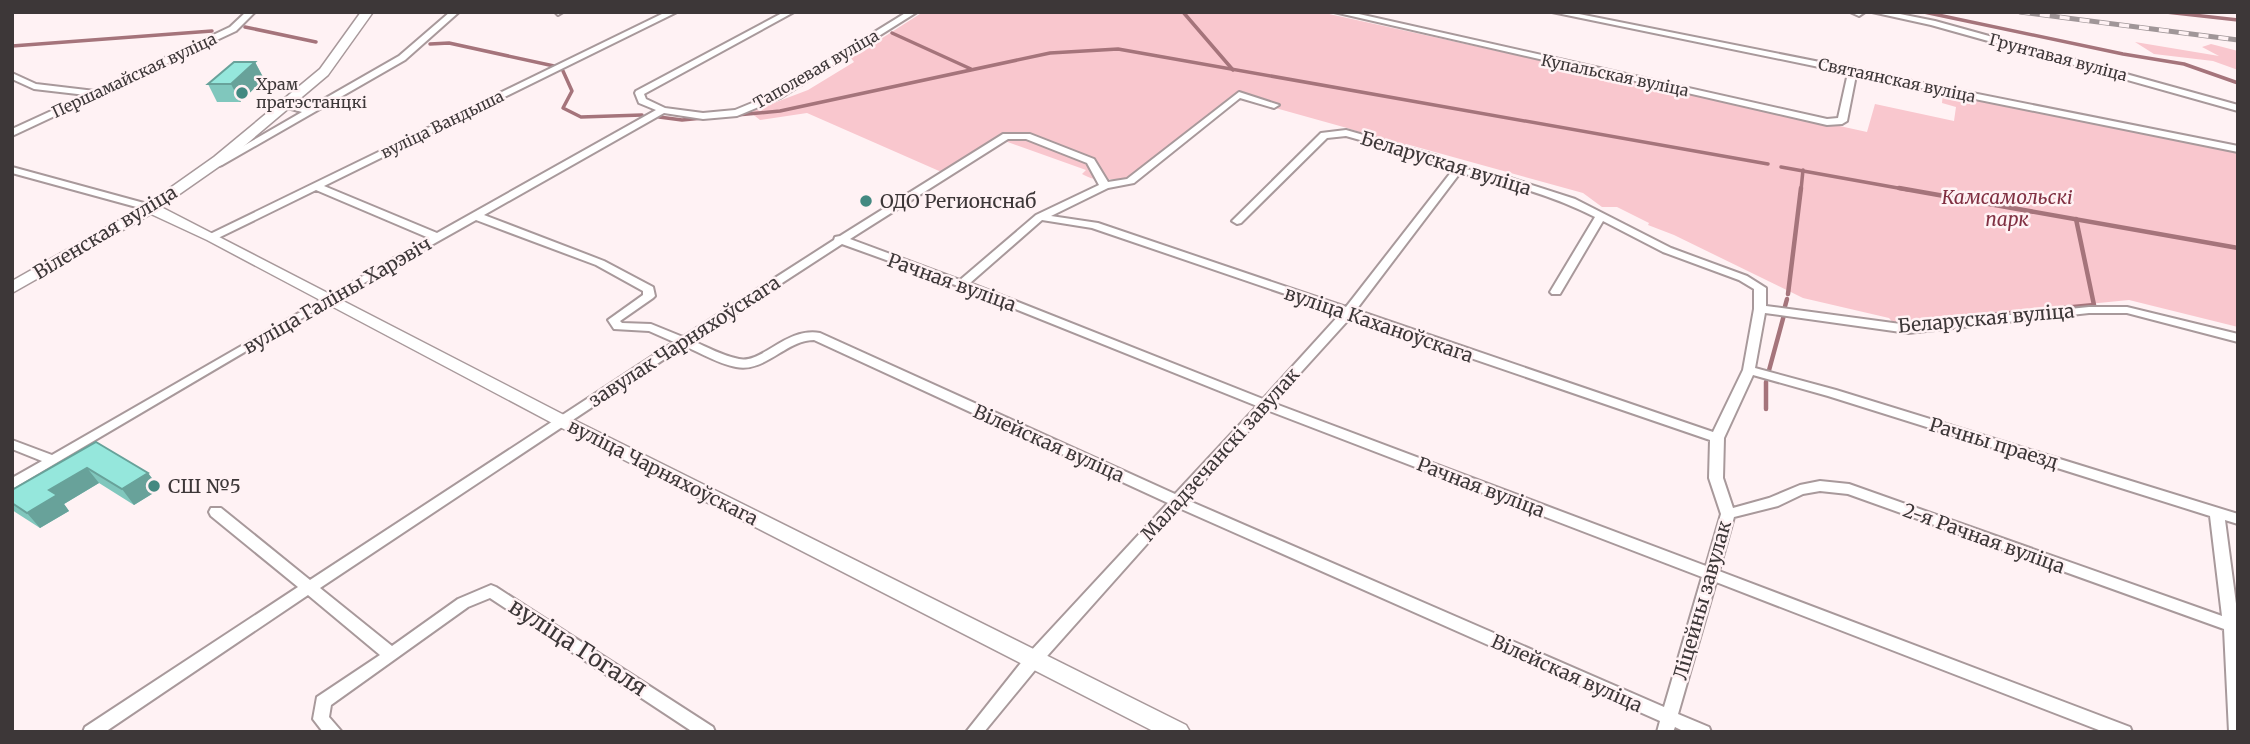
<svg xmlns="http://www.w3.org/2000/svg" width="2250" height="744" font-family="Merriweather,serif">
	<rect width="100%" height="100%" fill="#fff2f4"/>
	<g fill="#f9c7ce">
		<path d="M923 12H1320L1867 132 1875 104 1954 121 1956 107 1942 103 1943 91 2238 151V327L2129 300 1967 316 1963 314 1922 318 1928 321 1895 325 1889 318 1803 298 1674 235 1648 225 1649 223 1617 207H1602L1583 193 1406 144 1402 146 1347 128 1233 96 1132 176 1119 181C1103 176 1100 184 1082 174L1086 170 1002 140 946 174 807 113 760 120 750 112 808 90 854 62 851 58Z"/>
		<path d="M2135 42 2219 56 2202 47 2211 44 2238 51V70L2213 61 2154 54Z"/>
	</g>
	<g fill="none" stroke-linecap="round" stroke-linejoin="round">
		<g stroke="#a5747b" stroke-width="3.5">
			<path d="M1183 12 1233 70"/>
			<path d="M1924 12 2123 54 2184 64 2238 83"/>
			<path d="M2166 12 2238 20"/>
			<path d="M245 27 316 42"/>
			<path d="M892 33 971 69"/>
			<path d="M430 44 449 43 554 66"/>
			<path d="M12 46 212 31"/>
			<path d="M563 71 572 91 563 108 581 117 642 115"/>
			<path d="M737 115 780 111 1050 53 1118 49 1768 164"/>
			<path d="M659 117 682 120 703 118"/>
			<path d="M1781 167 1909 190"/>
			<path d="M1801 190 1803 170"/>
		</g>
		<g stroke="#a5747b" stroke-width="4.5">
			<path d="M1899 188 2238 248"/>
			<path d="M1788 294 1801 188"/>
			<path d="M1784 310 1787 299"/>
			<path d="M1920 322 2094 305 2076 219"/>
			<path d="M1768 374 1784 315"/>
			<path d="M1766 382V409"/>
		</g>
		<defs>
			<g id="minor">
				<path d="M246 12H255L236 31 12 136V129L86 95 34 89 12 79V73L36 84 95 91 230 27Z"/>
				<path d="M450 12H459L405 60 222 165 219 166 214 163 302 112 284 107V103L310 107 399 56Z"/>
				<path d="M555 12H563L558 15Z"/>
				<path d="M666 12H677L324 186 437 233 656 110 639 103 635 93 636 91 784 12H794L644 94 646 99 665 108 703 113 735 110 774 94 907 12H917L780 98 737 116 703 119 664 113 484 215 604 261 653 287 655 296 653 298 620 321 622 323 651 324 683 337 834 240 835 237 840 236 1003 134H1030L1094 159 1108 182 1127 179 1239 92 1279 105 1274 108 1240 98 1134 183 1108 188 1051 216 1098 223 1346 307 1452 171 1431 160 1346 136 1327 138 1241 223 1237 224 1232 221 1321 133 1346 130 1437 156 1461 168 1510 178 1575 199 1671 248 1747 276 1766 288V306L1908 325 2089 307H2127L2238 334V342L2127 313H2089L1908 333 1765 313 1755 368 1836 390 2238 514V524L2225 520 2238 619V732H2229L2224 629 1848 494 1820 491 1803 494 1778 506 1734 517 1719 571 2130 727 2132 732H2104L1716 582 1678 714 1709 727 1711 732H1685L1675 727 1673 732H1657L1660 721 1179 508 1040 664 984 732H966L1028 654 1168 503 814 340C786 340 765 373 736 367 719 364 701 353 684 346L320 588 392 646 458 599 491 585 496 587 713 727 715 732H693L490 598 468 607 331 705 329 717 342 732H323L313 719 317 697 380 655 308 595 105 732H83L85 727 298 587 211 516 209 512 211 508H221L310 580 674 342 649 331 614 329 608 320 643 295V291L596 265 476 220 316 310 12 489V478L42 461 12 449V440L52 455 429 238 316 190 216 239H208L207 237 208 235ZM1008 139H1026L1087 163 1099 185 1036 215 960 280 850 239ZM1460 173C1507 183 1552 195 1595 217L1550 292 1552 294H1560L1603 221 1663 252 1739 280 1754 289V309L1743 370 1713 432 1356 310ZM1042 220 1092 228 1341 313 1263 399 970 283ZM842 244 958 286 1257 406 1175 494 820 333C786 327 762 364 739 359 723 356 707 347 693 341ZM1351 317 1710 440 1709 478 1721 514 1706 566 1273 403ZM1753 375 1828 396 2210 516 2222 616 1849 484 1820 481 1800 485 1769 498 1733 508 1723 478 1724 438ZM1267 410 1702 577 1664 707 1187 500Z"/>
				<path d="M1334 12H1350L1827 119 1838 118 1848 73 1552 12H1569L1850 68 1853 67 1857 70 2238 146V152L1856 75 1847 121 1842 124 1827 125Z"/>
				<path d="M1850 12H1865L1859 16Z"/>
				<path d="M1872 12H1890L1935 21 2238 105V111L1931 25Z"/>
				<path d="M12 167 155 206 156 208 151 211 12 173Z"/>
			</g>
			<path id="primary" d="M361 12H373L328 75 224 163 161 207 566 416 1186 725 1190 732H1155L554 424 207 240 151 214 12 293V281L146 205 214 157 320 69Z"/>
		</defs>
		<use href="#minor" stroke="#a8999b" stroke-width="4"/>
		<use href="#primary" stroke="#a8999b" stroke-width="3"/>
		<use href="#minor" fill="#fff" fill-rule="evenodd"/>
		<use href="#primary" fill="#fff" fill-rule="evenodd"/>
		<defs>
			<path id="rail" d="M2020 12 2238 40"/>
		</defs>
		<use href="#rail" stroke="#a09698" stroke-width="5"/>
		<use href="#rail" stroke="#fff2f4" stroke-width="3.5" stroke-dasharray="10" stroke-linecap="butt"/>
	</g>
	<g fill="#80c7bd">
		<path d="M255 62 264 79 240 102H217L208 84Z"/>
		<path d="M96 442 148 473 160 489 134 505 99 483 64 504 69 511 40 528 15 512 12 509V490Z"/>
	</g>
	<g fill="#68a29a">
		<path d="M255 62 264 79 240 102 231 84Z"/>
		<path d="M87 468 99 483 64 504 69 511 40 528 27 513 49 490Z"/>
		<path d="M148 473 160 489 134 505 122 489Z"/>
	</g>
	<g fill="#95e7dc" stroke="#68a29a" stroke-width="2">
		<path d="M234 62H255L231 84H208Z"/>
		<path d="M96 442 148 473 122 489 87 468 49 490 57 495 27 513 12 503V490Z"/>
	</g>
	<g fill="#438981" stroke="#fff2f4" stroke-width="2.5">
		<circle cx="242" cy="93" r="7"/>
		<circle cx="866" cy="201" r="7"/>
		<circle cx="154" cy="486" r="7"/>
	</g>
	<g text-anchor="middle" stroke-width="5" stroke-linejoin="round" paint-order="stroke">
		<g font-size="16" fill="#3d3738" stroke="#fff2f4">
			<text transform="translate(2058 57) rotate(15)" y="6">Грунтавая вуліца</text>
			<text transform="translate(816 69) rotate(-30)" y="6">Таполевая вуліца</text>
			<text transform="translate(134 75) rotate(-25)" y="6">Першамайская вуліца</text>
			<text transform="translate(1615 75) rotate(12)" y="6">Купальская вуліца</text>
			<text transform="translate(1897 80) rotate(12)" y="6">Святаянская вуліца</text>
			<text transform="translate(442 124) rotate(-26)" y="6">вуліца Вандыша</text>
		</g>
		<g font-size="16" fill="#3d3738" stroke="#fff2f4" text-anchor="start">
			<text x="256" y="90">Храм<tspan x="256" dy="18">пратэстанцкі</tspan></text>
		</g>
		<g font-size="19" fill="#3d3738" stroke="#fff2f4">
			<text transform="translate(1446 163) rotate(17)" y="7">Беларуская вуліца</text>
			<text transform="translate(105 232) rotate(-31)" y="7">Віленская вуліца</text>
			<text transform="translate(952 282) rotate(20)" y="7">Рачная вуліца</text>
			<text transform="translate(337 295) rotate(-30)" y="7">вуліца Галіны Харэвіч</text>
			<text transform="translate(1986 318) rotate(-5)" y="7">Беларуская вуліца</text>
			<text transform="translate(1379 324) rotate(19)" y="7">вуліца Каханоўскага</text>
			<text transform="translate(684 341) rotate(-33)" y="7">завулак Чарняхоўскага</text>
			<text transform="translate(1049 443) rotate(24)" y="7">Вілейская вуліца</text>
			<text transform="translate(1994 443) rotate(17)" y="7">Рачны праезд</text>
			<text transform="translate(1220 454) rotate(-48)" y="7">Маладзечанскі завулак</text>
			<text transform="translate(663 472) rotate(27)" y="7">вуліца Чарняхоўскага</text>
			<text transform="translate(1481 487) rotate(21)" y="7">Рачная вуліца</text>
			<text transform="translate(1984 538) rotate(20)" y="7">2-я Рачная вуліца</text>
			<text transform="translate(1702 600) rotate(-74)" y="7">Ліцейны завулак</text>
			<text transform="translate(1567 673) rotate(24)" y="7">Вілейская вуліца</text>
		</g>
		<g font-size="19" font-style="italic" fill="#803042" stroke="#fff2f4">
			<text x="2007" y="204">Камсамольскі<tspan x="2007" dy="22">парк</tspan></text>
		</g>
		<g font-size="19" fill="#3d3738" stroke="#fff2f4" text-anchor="start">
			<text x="880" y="208">ОДО Регионснаб</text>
			<text x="168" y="493">СШ №5</text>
		</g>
		<g font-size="23" fill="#3d3738" stroke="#fff2f4">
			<text transform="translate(578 647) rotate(33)" y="8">вуліца Гогаля</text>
		</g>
	</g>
	<rect width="2250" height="744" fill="none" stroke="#3d3738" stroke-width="28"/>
</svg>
